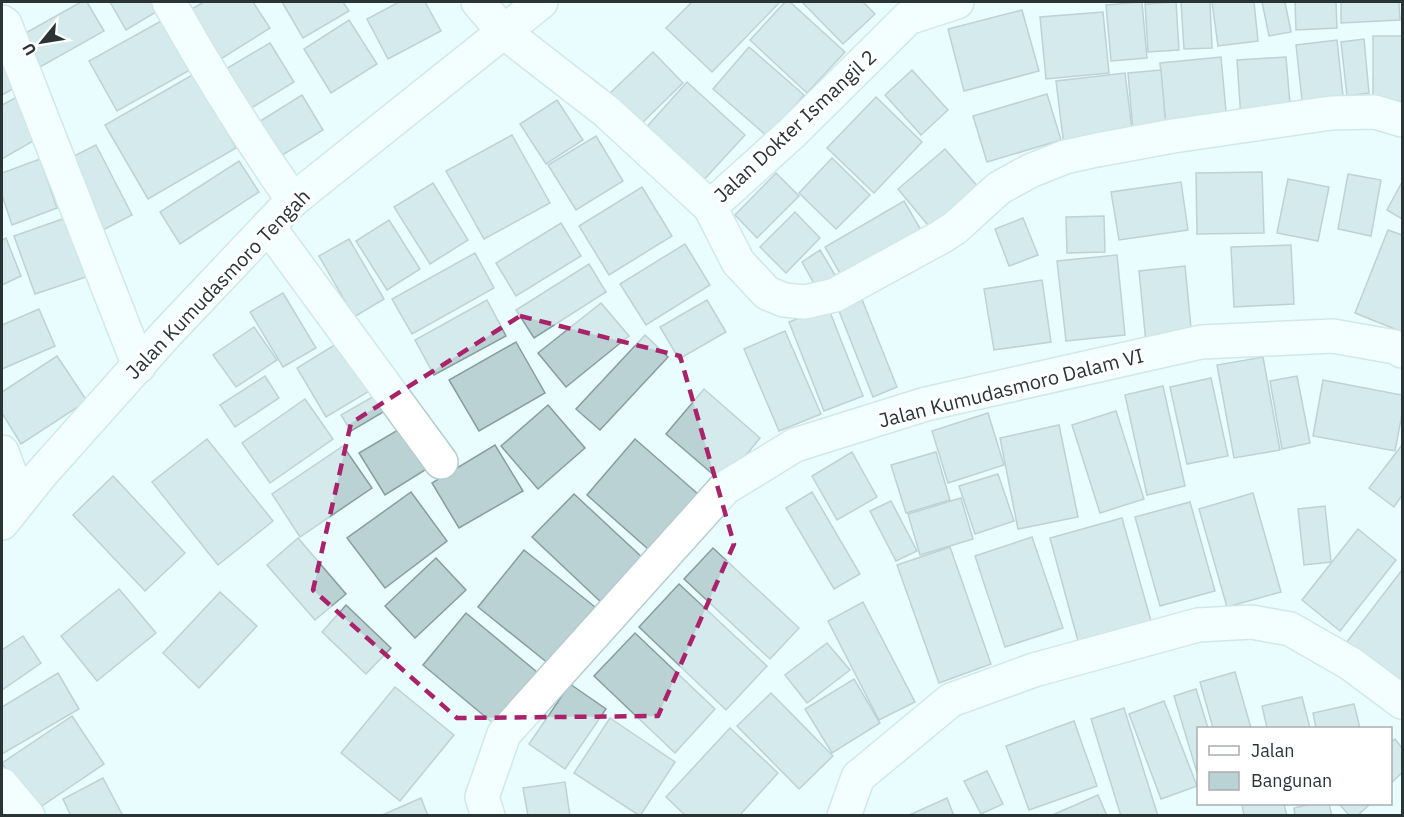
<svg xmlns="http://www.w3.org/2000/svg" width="1404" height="817" font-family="'IBM Plex Sans',sans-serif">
	<rect width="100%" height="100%" fill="#e9fdff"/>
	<g fill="#bad2d4" stroke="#879ea0" stroke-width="1.5">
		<path d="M81 2H87L104 31 40 67 22 35Z"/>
		<path d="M110 2H157L161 9 126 30Z"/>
		<path d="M204 2H253L270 28 216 62 186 12Z"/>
		<path d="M282 2H343L349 11 303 38Z"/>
		<path d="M399 2H425L441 31 388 59 367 19Z"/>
		<path d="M692 2H780L712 72 666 28Z"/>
		<path d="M785 2H790L845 52 807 93 750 40Z"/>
		<path d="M802 2H863L875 14 843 44Z"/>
		<path d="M1142 2 1147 58 1111 61 1106 5Z"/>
		<path d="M1176 2 1179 50 1148 52 1145 4Z"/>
		<path d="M1181 2H1210L1212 48 1184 49Z"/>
		<path d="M1212 2H1254L1258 41 1218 46Z"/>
		<path d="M1262 2H1285L1291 32 1269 36Z"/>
		<path d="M1295 2H1336L1337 28 1296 30Z"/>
		<path d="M1341 2H1399L1400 20 1341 23Z"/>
		<path d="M1022 10 1039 71 964 91 948 29Z"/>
		<path d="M1103 12 1109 73 1046 79 1040 17Z"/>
		<path d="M170 16 197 66 117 111 89 61Z"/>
		<path d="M349 20 377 64 331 93 304 49Z"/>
		<rect x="1373" y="36" width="29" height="65"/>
		<path d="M1364 39 1369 93 1347 96 1341 42Z"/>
		<path d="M1337 40 1344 105 1303 109 1296 45Z"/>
		<path d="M270 43 294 82 243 113 219 73Z"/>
		<path d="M749 47 804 95 768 137 713 89Z"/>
		<path d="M653 52 683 83 639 126 608 95Z"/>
		<path d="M2 55 18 86 2 95Z"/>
		<path d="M1221 57 1227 122 1166 128 1160 63Z"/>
		<path d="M1286 57 1291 116 1241 119 1237 60Z"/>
		<path d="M912 70 948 110 921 135 885 95Z"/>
		<path d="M1161 70 1166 128 1133 131 1128 73Z"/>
		<path d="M1125 73 1133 138 1064 146 1056 81Z"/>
		<path d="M194 74 236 148 148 199 105 125Z"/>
		<path d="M687 82 745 135 700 184 643 131Z"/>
		<path d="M1047 94 1061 140 987 162 973 116Z"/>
		<path d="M302 95 323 130 276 159 254 125Z"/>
		<path d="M17 97 40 137 2 159V105Z"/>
		<path d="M876 97 922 142 874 193 827 148Z"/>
		<path d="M557 100 583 140 546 164 520 124Z"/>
		<path d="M512 135 550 203 484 239 446 171Z"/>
		<path d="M596 136 623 181 576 210 548 165Z"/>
		<path d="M96 145 132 215 101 231 64 161Z"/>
		<path d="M945 149 980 189 932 230 898 189Z"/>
		<path d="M832 158 870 195 836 229 799 193Z"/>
		<path d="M40 159 57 208 12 225 2 195V173Z"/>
		<path d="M239 161 259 192 180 244 160 212Z"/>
		<path d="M1262 172 1264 233 1197 234 1196 173Z"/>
		<path d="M776 173 799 196 757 238 735 215Z"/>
		<path d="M1348 174 1381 180 1371 236 1338 229Z"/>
		<path d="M1288 179 1329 187 1318 241 1277 233Z"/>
		<path d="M1181 182 1188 230 1119 240 1111 192Z"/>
		<path d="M1402 182V219L1387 210Z"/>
		<path d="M433 183 468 240 430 264 394 207Z"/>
		<path d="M642 187 672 236 609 275 579 226Z"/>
		<path d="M904 201 925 237 846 284 825 247Z"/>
		<path d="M795 212 820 238 786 273 760 247Z"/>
		<path d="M71 216 92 275 35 294 14 236Z"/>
		<path d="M1104 216 1105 252 1067 253 1066 217Z"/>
		<path d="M1023 218 1038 255 1009 266 995 229Z"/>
		<path d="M389 220 420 269 387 290 356 241Z"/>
		<path d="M561 223 581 256 516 296 496 263Z"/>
		<path d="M1388 230 1402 235V332L1355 313Z"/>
		<path d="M6 238 21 276 2 285V240Z"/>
		<path d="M349 239 384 299 354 317 319 256Z"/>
		<path d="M685 244 710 285 646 325 620 284Z"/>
		<path d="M1291 245 1294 304 1234 307 1231 247Z"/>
		<path d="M820 250 841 285 821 296 802 262Z"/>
		<path d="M475 253 494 288 412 334 392 299Z"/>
		<path d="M1117 255 1125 335 1066 341 1057 261Z"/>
		<path d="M589 264 606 292 534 338 516 310Z"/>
		<path d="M1185 266 1192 338 1146 343 1139 271Z"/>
		<path d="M1042 280 1051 342 994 350 984 289Z"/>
		<path d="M859 292 897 387 873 397 835 301Z"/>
		<path d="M283 293 316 348 283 367 250 312Z"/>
		<path d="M487 300 506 336 434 375 415 340Z"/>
		<path d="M707 300 726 332 679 359 660 327Z"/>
		<path d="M601 303 629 336 566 387 538 353Z"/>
		<path d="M828 307 863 396 824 411 789 322Z"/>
		<path d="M39 309 55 346 2 369V325Z"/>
		<path d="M254 327 277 360 236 387 213 355Z"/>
		<path d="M785 331 821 414 779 431 744 349Z"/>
		<path d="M645 335 668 357 600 430 576 409Z"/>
		<path d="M346 338 376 387 326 417 297 368Z"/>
		<path d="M516 342 545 393 479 431 449 380Z"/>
		<path d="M57 356 87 401 21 444 2 413V392Z"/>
		<path d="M1263 357 1280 450 1234 458 1217 365Z"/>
		<path d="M265 376 279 398 235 427 220 405Z"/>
		<path d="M1297 376 1310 443 1282 449 1270 381Z"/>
		<path d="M1211 378 1228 456 1187 464 1170 387Z"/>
		<path d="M1323 380 1402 395V414L1395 451 1313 436Z"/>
		<path d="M1163 386 1185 486 1147 495 1125 395Z"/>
		<path d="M704 389 760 438 723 483 666 434Z"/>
		<path d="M381 392 390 408 351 431 341 415Z"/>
		<path d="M305 399 333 439 270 483 242 443Z"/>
		<path d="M548 405 585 448 538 489 501 446Z"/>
		<path d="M1116 411 1144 499 1100 513 1072 425Z"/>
		<path d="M988 413 1004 465 948 483 932 431Z"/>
		<path d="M408 424 433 465 385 495 359 453Z"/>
		<path d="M1059 425 1078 517 1018 529 1000 438Z"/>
		<path d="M207 439 273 521 218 565 152 482Z"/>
		<path d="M635 439 706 501 657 557 587 495Z"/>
		<path d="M495 445 523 491 459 528 432 483Z"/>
		<path d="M1402 445V495L1394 507 1369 488Z"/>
		<path d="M343 446 372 488 300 537 272 494Z"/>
		<path d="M852 452 877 497 837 520 812 476Z"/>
		<path d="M936 452 950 500 906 513 891 465Z"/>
		<path d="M998 474 1014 521 975 534 959 486Z"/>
		<path d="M113 476 185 553 145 591 73 515Z"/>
		<path d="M411 492 447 541 385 588 347 538Z"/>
		<path d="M812 492 860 574 834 589 786 508Z"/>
		<path d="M1253 493 1281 592 1227 607 1199 509Z"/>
		<path d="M574 494 645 560 604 605 532 537Z"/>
		<path d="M961 498 973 539 920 555 908 514Z"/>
		<path d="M891 501 917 551 896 561 870 511Z"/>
		<path d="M1190 502 1215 591 1160 606 1135 517Z"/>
		<path d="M1325 506 1331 562 1304 565 1298 509Z"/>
		<path d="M1122 518 1151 621 1078 641 1050 538Z"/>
		<path d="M1358 529 1396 560 1340 631 1302 600Z"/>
		<path d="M1032 537 1063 628 1005 647 975 556Z"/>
		<path d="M298 538 346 594 315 620 267 565Z"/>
		<path d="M950 547 991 664 939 683 897 565Z"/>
		<path d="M713 548 799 628 770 659 684 579Z"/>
		<path d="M524 550 595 607 549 664 478 607Z"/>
		<path d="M436 558 466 590 415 638 385 606Z"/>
		<path d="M1402 570V688L1346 643Z"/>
		<path d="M679 584 767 666 726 710 639 627Z"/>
		<path d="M119 589 156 633 97 681 61 636Z"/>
		<path d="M220 592 257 626 199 688 163 653Z"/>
		<path d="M863 602 915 702 879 720 828 621Z"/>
		<path d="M346 605 391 648 366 674 322 632Z"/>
		<path d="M466 613 537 672 494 724 423 665Z"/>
		<path d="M635 633 715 709 675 753 594 676Z"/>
		<path d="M23 636 41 663 2 690V650Z"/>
		<path d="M827 643 850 670 807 703 785 675Z"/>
		<path d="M1235 672 1251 728H1213L1200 682Z"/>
		<path d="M58 673 79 709 2 754V707Z"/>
		<path d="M854 679 880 723 832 753 805 709Z"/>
		<path d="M570 684 606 709 565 769 529 744Z"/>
		<path d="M395 687 454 735 400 801 341 753Z"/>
		<path d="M1196 689 1208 728H1198V776L1174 696Z"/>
		<path d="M771 693 833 756 799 789 737 726Z"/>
		<path d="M1302 697 1310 728H1267L1262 706Z"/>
		<path d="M1164 701 1197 786 1161 799 1129 714Z"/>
		<path d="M1354 704 1360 728H1316L1313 713Z"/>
		<path d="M1124 708 1158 816H1121L1091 719Z"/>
		<path d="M72 716 104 764 33 812 2 763Z"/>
		<path d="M610 718 675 762 640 816 574 773Z"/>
		<path d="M1074 721 1097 786 1029 810 1006 746Z"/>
		<path d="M730 728 778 773 739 816H686L666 797Z"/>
		<path d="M1395 739 1402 748V773L1390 784V743Z"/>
		<path d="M987 771 1003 804 981 814 964 781Z"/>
		<path d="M103 778 123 816H71L63 799Z"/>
		<path d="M565 782 570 816H528L523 788Z"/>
		<path d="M1098 795 1107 816H1050Z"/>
		<path d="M421 798 428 816H380Z"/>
		<path d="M947 798 954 816H907Z"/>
		<path d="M1242 804H1284L1287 816H1244Z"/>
		<path d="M1311 804H1329L1332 816H1295L1294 808Z"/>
		<path d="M1339 804H1370L1357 816H1350Z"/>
	</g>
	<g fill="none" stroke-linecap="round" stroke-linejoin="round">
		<defs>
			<g id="street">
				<path d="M169 2C207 70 248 136 293 200"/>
				<path d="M478 2 504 32 607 112 710 207 792 133 908 18 957 2"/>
				<path d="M2 22 5 24 139 366"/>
				<path d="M710 207 738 262 767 293 784 300 805 302 835 295 941 237 955 228 999 188 1030 171 1065 157 1097 150 1173 136 1331 113 1375 112 1402 120"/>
				<path d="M268 226 441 462"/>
				<path d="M2 452 20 500"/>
				<path d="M2 523 42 473 167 333 293 200 541 2"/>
				<path d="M2 785 28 816"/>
				<path d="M488 816 482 797 504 734 725 488 795 445 926 404 1201 342 1333 336 1395 347 1402 351"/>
				<path d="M844 816 858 777 951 700 1034 670 1198 625 1252 622 1290 629 1351 664 1402 702"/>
			</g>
		</defs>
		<use href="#street" stroke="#b6cdcf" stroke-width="36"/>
		<use href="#street" stroke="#fff" stroke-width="33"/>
	</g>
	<path d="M0 0H1404V817H0ZM520 316 680 356 734 544 658 716 457 718 313 590 351 423Z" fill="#e9fdff" fill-opacity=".55" fill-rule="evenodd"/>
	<path fill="none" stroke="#a9226a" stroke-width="4.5" stroke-dasharray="12 8" stroke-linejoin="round" d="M520 316 680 356 734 544 658 716 457 718 313 590 351 423Z"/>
	<g text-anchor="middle" stroke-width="6" stroke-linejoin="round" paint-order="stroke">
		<g font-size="20" fill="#2b3435" stroke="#fff">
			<text transform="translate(795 126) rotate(-43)" y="7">Jalan Dokter Ismangil 2</text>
			<text transform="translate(218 284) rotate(-46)" y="7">Jalan Kumudasmoro Tengah</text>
			<text transform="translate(1011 388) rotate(-14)" y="7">Jalan Kumudasmoro Dalam VI</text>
		</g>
	</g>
	<rect width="1404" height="817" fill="none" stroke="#2b3435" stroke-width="6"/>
	<rect x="1197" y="727" width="195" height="78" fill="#ffffff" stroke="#aaaeae" stroke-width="1.5"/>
	<rect x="1209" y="746" width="30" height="9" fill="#ffffff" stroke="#aaaeae" stroke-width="1.5"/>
	<text x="1251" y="757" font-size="18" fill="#2b3435">Jalan</text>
	<rect x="1209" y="772" width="30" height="18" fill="#bad2d4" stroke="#aaaeae" stroke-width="1.5"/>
	<text x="1251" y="787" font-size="18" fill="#2b3435">Bangunan</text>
	<g transform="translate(42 42) rotate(240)" stroke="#ffffff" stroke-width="4.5" paint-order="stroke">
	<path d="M0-4.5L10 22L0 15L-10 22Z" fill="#2b3435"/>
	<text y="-9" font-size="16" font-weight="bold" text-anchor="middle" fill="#2b3435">U</text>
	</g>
</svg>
